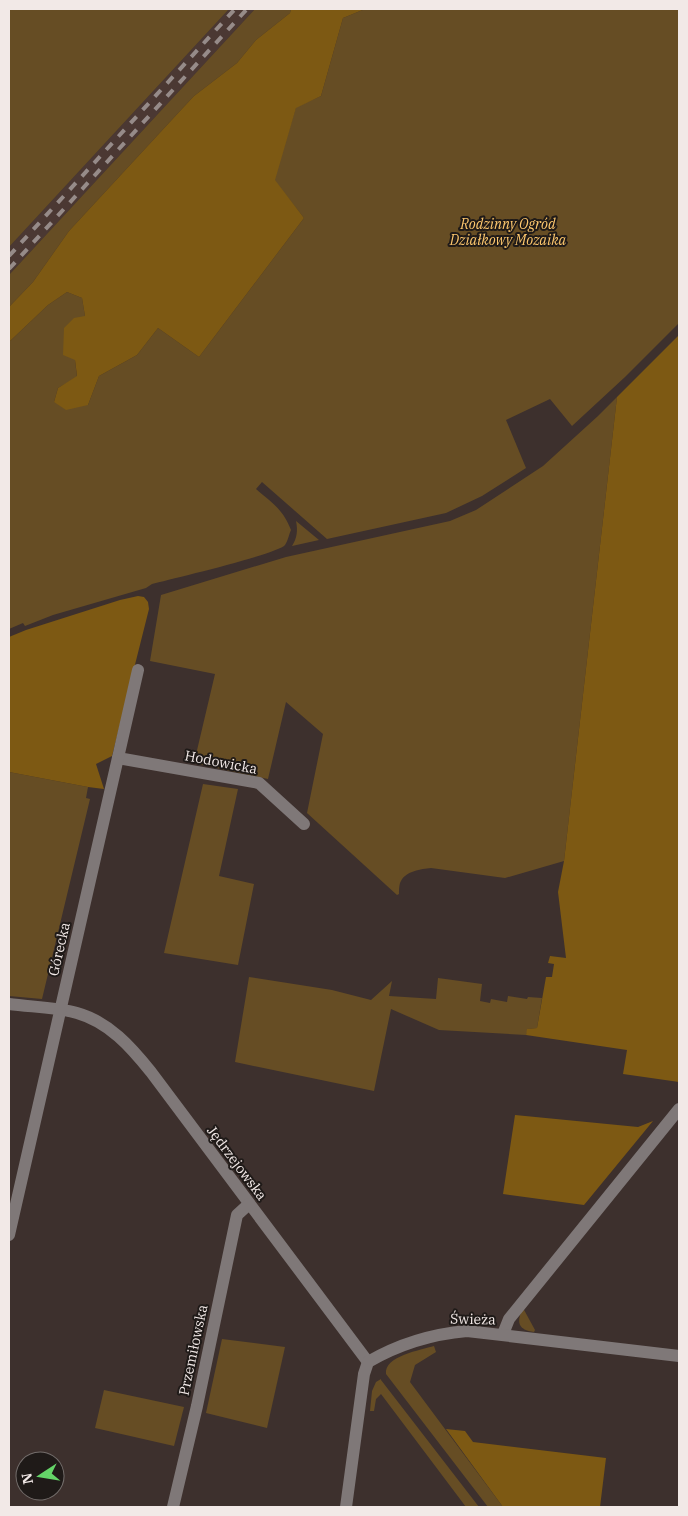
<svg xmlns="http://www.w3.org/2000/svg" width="688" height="1516" font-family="'IBM Plex Serif',serif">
	<rect width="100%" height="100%" fill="#3d302d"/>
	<path fill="#4b3833" d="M229 9H255L9 275V247Z"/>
	<g fill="#664d24">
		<path d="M9 9H229L9 247Z"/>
		<path d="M255 9H291L290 13 256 40 237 63 194 96 180 111 69 231 33 282 9 307V275Z"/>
		<path d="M365 9H679V323L625 377 572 426 550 399 506 420 526 468 482 496 446 513 327 539 262 482 256 489C272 503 283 509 291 530 289 534 288 541 285 545 278 554 171 579 152 584L146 588 53 615 25 626 23 623 9 629V342L48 305 67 292 82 298 85 316 75 360 77 377 58 388 54 402 88 405 99 376 137 355 158 328 199 357 304 218 274 180 296 107 321 96 343 18Z"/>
		<path d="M617 397 564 861 505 878 431 868C421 869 406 871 401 881 399 884 399 890 399 894L397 895 307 813 323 734 286 702 268 779 194 763 215 674 150 661 161 595 286 557 450 521 476 510 543 466 598 416Z"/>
		<path d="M296 521 319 540 292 546C297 538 298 531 296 521Z"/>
		<path d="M9 772 88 787 86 798 90 799 42 999 9 996Z"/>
		<path d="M203 784 238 789 219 876 254 884 238 965 164 953Z"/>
		<path d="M249 977 332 990 371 1000 392 981 389 996 436 999 438 978 482 984 480 1001 490 1003 491 999 507 1002 508 996 527 999 528 997 542 998 537 1028 528 1029 526 1035 439 1030 391 1009 374 1091 235 1062Z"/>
		<path d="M523 1308 535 1330 534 1332C518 1330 516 1322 523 1308Z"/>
		<path d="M222 1339 285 1347 267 1428 206 1413Z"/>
		<path d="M434 1346 436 1352 415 1365 410 1382 503 1507H488L386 1374C384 1356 421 1350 434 1346Z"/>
		<path d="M381 1379V1380L479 1507H466L381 1394 376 1399 374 1411H370L372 1391 376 1382Z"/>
		<path d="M104 1390 184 1407 174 1446 95 1428Z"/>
	</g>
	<g fill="#7d5913">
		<path d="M291 9H365L343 18 321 96 296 108 275 180 304 218 199 357 158 328 137 355 99 376 88 405 66 410 54 402 58 388 77 376 75 360 63 355 64 328 74 318 85 316 82 298 67 292 48 305 9 342V307L33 282 69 231 180 111 194 96 237 63 256 40 290 13Z"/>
		<path d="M679 335V1082L623 1074 627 1050 526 1035 527 1029 537 1028 546 977H552L554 964 548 963 550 956 566 958 558 892 564 861 617 397Z"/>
		<path d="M138 596 144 597 148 602 149 609 112 756 96 764 104 789 88 787 9 772V637L26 630 120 600Z"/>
		<path d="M515 1115 638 1127 653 1121 584 1205 503 1194Z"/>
		<path d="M446 1429 465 1431 473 1442 606 1458 600 1507H503Z"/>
	</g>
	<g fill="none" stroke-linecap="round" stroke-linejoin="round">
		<g stroke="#7f7878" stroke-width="12">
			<path d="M118 758 259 783 304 824"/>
			<path d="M9 1004C31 1007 56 1007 77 1013 109 1022 131 1047 151 1072L368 1362"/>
			<path d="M9 1235 138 670"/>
			<path d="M503 1334 509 1319 679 1109"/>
			<path d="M173 1507 197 1406 237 1215 249 1204"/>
			<path d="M346 1507 364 1374 368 1362C399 1344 432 1334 467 1331L679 1356"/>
		</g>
		<g stroke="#968b89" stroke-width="4" stroke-dasharray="9 9" stroke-linecap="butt">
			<path d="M9 256 235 9"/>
			<path d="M9 269 247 9"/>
		</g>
	</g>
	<g text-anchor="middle" stroke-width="4" stroke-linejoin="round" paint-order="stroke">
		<g font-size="14" font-style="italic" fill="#fec86e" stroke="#1f1a18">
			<text x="508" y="229">Rodzinny Ogród<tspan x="508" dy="16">Działkowy Mozaika</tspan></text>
		</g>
		<g font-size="14" fill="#f2e9e7" stroke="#1f1a18">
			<text transform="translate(221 762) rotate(11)" y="5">Hodowicka</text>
			<text transform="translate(59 949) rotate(-77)" y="5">Górecka</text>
			<text transform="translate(237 1163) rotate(53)" y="5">Jędrzejowska</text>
			<text transform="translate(473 1319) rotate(1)" y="5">Świeża</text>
			<text transform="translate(193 1350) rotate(-78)" y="5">Przemiłowska</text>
		</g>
	</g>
	<rect width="688" height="1516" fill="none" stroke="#f2e9e7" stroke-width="20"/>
	<g transform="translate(40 1476) rotate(258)"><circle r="24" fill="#1f1a18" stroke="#736d6b"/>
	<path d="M0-4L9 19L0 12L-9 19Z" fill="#64d468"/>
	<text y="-8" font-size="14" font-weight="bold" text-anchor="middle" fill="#f2e9e7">N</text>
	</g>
</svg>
